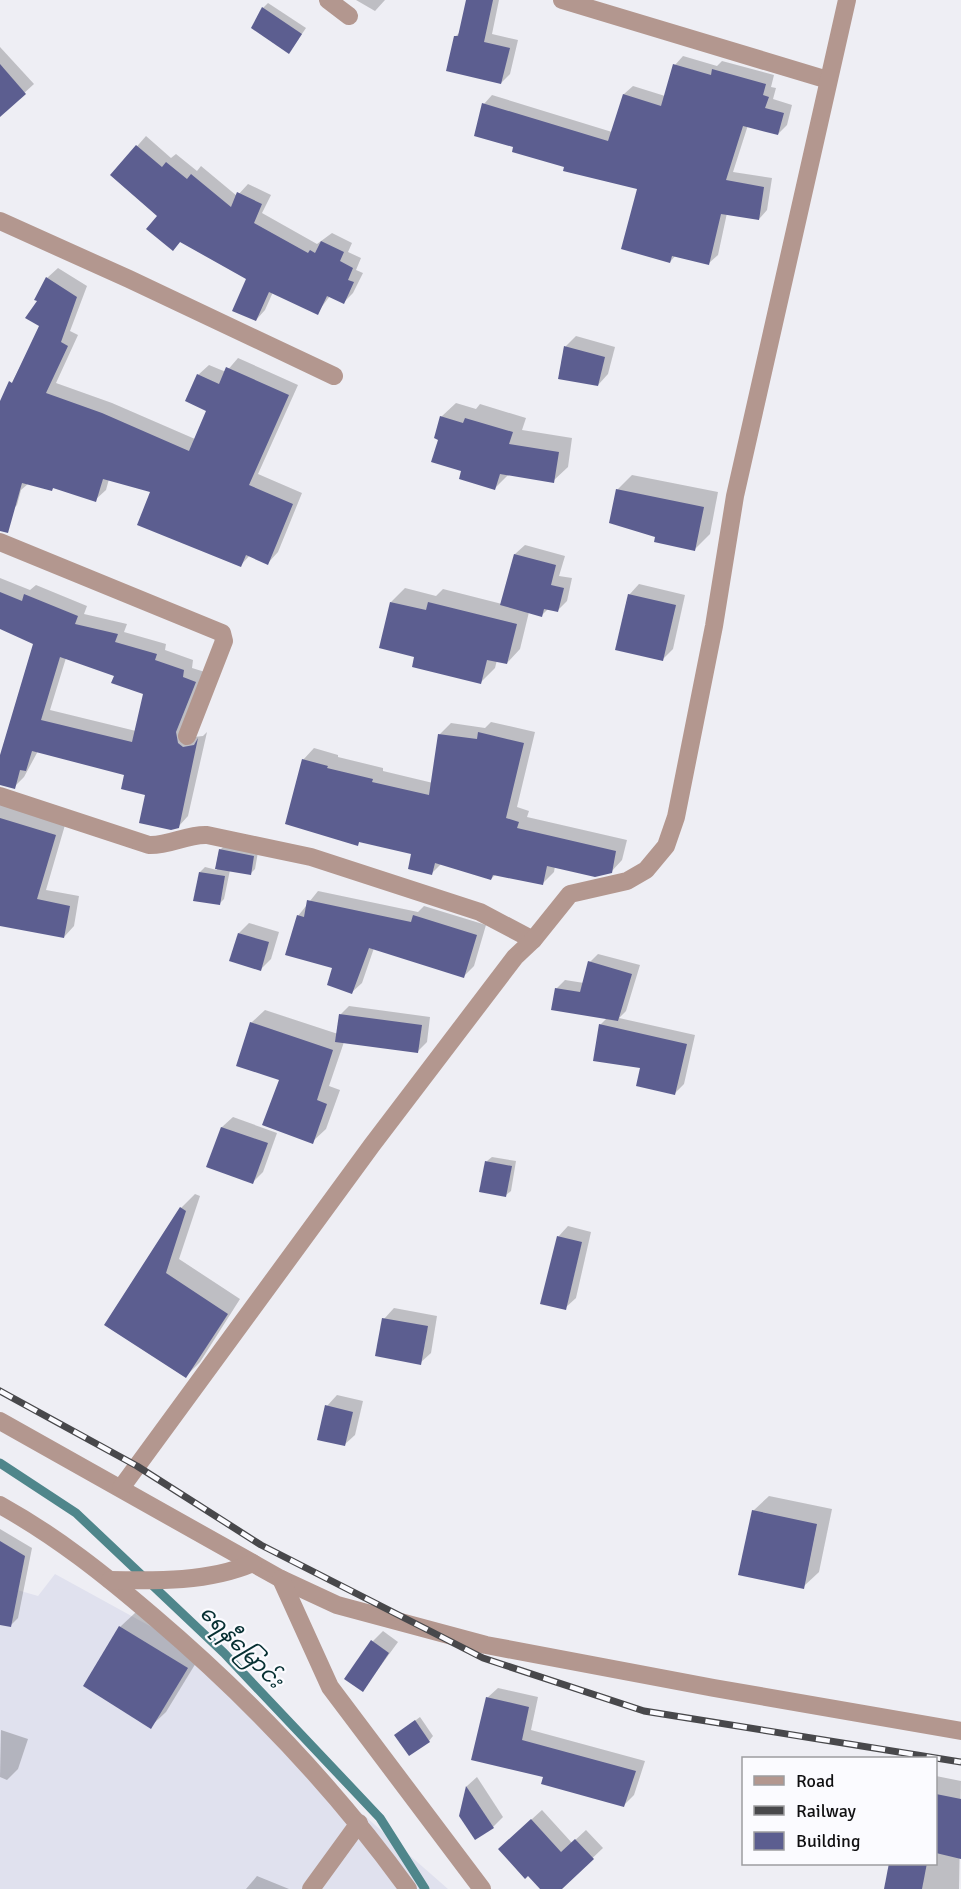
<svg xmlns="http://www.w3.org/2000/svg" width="961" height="1889" font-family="Signika,'Noto Sans Myanmar',sans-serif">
	<rect width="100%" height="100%" fill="#eeeef4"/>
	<path fill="#e0e1ee" d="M55 1574 219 1664 358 1810 448 1889H0V1585L38 1596Z"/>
	<g fill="#0003" fill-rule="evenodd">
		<path d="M356 0H385L375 11Z"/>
		<path d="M468 0H499L492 34 518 40 510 74 501 83 456 36 461 31Z"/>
		<path d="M268 3 306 28 293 47 263 8Z"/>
		<path d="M0 47 34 84 0 115Z"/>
		<path d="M683 56 717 66 722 61 774 75 771 87 776 88 773 99 792 105 787 125 778 134 748 125 733 172 772 178 767 210 759 219 727 213 718 255 709 263 676 255 670 262 639 188 565 170 566 166 515 146 484 104 492 95 612 132 624 94 633 86 665 96 675 65Z"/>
		<path d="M146 136 171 158 176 154 197 171 201 166 237 196 248 184 271 195 262 213 317 244 332 233 352 243 348 252 361 258 356 270 363 273 353 293 344 302 330 296 317 313 273 292 265 310 256 320 248 278 181 241 173 249 159 215 112 175Z"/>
		<path d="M58 268 87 286 70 331 78 335 56 383 112 403 195 439 208 410 198 375 209 365 226 372 238 358 298 385 258 474 302 493 278 552 268 563 250 555 241 565 152 491 109 479 106 490 95 500 54 487 52 489 29 483 21 490 17 505 6 516 0 514V406L41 326 39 301 47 278Z"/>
		<path d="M576 336 615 347 608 374 598 385 560 377 566 346Z"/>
		<path d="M456 403 476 409 480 404 526 418 522 430 572 438 568 467 553 481 509 474 495 488 463 470 440 439 441 417Z"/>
		<path d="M632 475 718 492 710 534 695 549 617 490Z"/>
		<path d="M525 545 565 556 559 576 572 578 567 601 558 610 549 608 542 615 529 612 520 649 507 663 497 660 495 668 481 682 416 655 391 602 405 588 436 596 443 589 502 604 515 554Z"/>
		<path d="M0 578 30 590 36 585 87 606 84 614 127 624 124 632 166 644 165 650 193 660 192 668 205 672 194 737 203 736 207 732 188 816 178 827 126 774 38 751 24 777 14 787 0 784V760L35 643 0 626ZM66 658 116 675 145 693 136 731 50 710Z"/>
		<path d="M639 584 685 595 673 649 663 659 629 595Z"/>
		<path d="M491 722 535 732 517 807 529 811 527 817 627 840 622 860 611 872 555 866 554 872 543 883 496 874 491 879 441 864 431 874 413 853 360 841 358 844 303 760 314 748 338 755V757L383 768V771L433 783 440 734 451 723 485 728Z"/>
		<path d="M0 786 2 794 65 825 46 890 79 896 74 926 64 937 0 917Z"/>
		<path d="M225 845 258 852 255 869 250 874 230 870 224 899 219 904 200 872 205 867 217 870 220 850Z"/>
		<path d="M318 891 418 912 424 906 486 925 474 966 464 976 374 948 362 983 352 992 298 916Z"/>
		<path d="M249 923 279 932 271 959 261 969 239 933Z"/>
		<path d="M598 954 640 965 626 1011 619 1018 695 1035 684 1084 675 1093 642 1067 600 1025 607 1018 556 989 565 980 584 983 590 962Z"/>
		<path d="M349 1006 430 1017 427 1042 418 1051 344 1042 329 1086 340 1090 326 1129 312 1142 251 1023 265 1010 338 1034 341 1014Z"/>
		<path d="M233 1117 277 1133 263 1172 253 1182 208 1166 222 1127Z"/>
		<path d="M492 1157 516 1161 511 1191 506 1195 487 1161Z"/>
		<path d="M195 1194 200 1196 179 1259 240 1299 200 1362 186 1376 106 1324 181 1208Z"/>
		<path d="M568 1226 591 1232 576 1298 565 1308 558 1237Z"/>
		<path d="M394 1308 437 1316 431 1353 420 1363 384 1319Z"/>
		<path d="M337 1395 363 1401 355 1435 344 1445 327 1406Z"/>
		<path d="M769 1496 832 1509 819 1572 803 1587 753 1511Z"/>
		<path d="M0 1529 32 1548 18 1618 11 1625 0 1623Z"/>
		<path d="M136 1612 202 1653 166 1712 150 1727 120 1627Z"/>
		<path d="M383 1631 398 1642 363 1690 373 1641Z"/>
		<path d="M498 1688 538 1697 531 1730 645 1761 634 1795 624 1805 545 1776 487 1698Z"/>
		<path d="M420 1717 433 1736 429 1741 396 1735Z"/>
		<path d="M1 1730 28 1739 18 1769 7 1780 0 1777Z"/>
		<path d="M936 1776 961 1781 959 1889H886L891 1864H936Z"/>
		<path d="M477 1777 503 1817 493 1827 461 1815 467 1786Z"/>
		<path d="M542 1810 572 1843 586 1830 603 1848 560 1889H542L510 1839Z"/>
		<path d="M257 1876 289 1889H246Z"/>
	</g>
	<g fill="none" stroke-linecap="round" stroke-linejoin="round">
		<path stroke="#4f868b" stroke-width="9" d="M0 1463 76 1513 224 1653 380 1818 425 1889"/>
	</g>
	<g fill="#5c5e90" fill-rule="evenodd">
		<path d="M466 0H493L484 42 510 48 501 84 446 71 454 36H458Z"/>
		<path d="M262 7 302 34 289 54 251 28Z"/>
		<path d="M0 64 26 94 0 117Z"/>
		<path d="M673 64 711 75 712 69 766 84 763 95 769 97 765 108 784 113 778 135 743 126 726 180 764 187 759 220 721 214 709 265 672 256 670 263 621 249 637 189 563 171 564 167 512 152 513 147 474 136 482 103 608 141 623 94 661 106Z"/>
		<path d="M136 145 162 167 166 162 187 179 191 174 231 207 237 192 262 204 254 223 308 253 310 250 315 253 321 241 344 252 340 261 353 268 348 280 354 282 344 304 327 296 318 315 269 292 256 321 232 311 246 279 180 242 173 251 146 229 157 216 110 175Z"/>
		<path d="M46 277 77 297 61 342 68 346 46 393 102 413 189 451 206 411 185 401 197 374 219 384 226 367 289 395 249 485 293 504 268 565 246 555 241 567 137 525 150 492 103 479 96 502 53 488 52 491 22 483 8 533 0 531V401L9 381 12 383 39 326 25 318 37 301 34 300Z"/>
		<path d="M564 346 605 357 598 386 558 379Z"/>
		<path d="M440 416 463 423 465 418 513 432 509 444 559 452 554 483 500 474 495 490 459 479 461 471 431 462 438 440 434 438Z"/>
		<path d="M616 489 704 507 695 551 654 542 655 537 609 523Z"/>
		<path d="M514 554 556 565 551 585 564 588 558 612 544 609 542 617 500 605Z"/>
		<path d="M0 592 22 601 24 594 78 616 75 624 118 634 115 642 157 654 155 660 184 670 183 677 196 682 176 732 178 743 183 747 194 745 198 738 179 828 171 830 139 823 145 795 121 789 124 775 32 751 26 771 20 770 15 789 0 785V755L33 644 0 629ZM60 657 114 676 111 683 143 694 132 742 41 720Z"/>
		<path d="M628 594 676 605 663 661 615 650Z"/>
		<path d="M390 602 426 610 428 602 517 624 507 664 487 660 481 684 412 667 414 657 379 648Z"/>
		<path d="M478 732 524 743 506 818 519 822 517 828 616 851 612 873 595 877 547 866 543 885 493 875 491 880 435 863 432 875 408 869 411 854 359 842 358 846 285 824 302 759 328 766 327 768 373 779 372 782 429 795 438 734 477 739Z"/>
		<path d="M0 818 56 835 37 899 70 906 64 938 0 926Z"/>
		<path d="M219 849 254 856 251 875 215 869Z"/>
		<path d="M199 872 225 876 220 905 193 901Z"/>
		<path d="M307 900 411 922 413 915 477 935 464 978 369 948 352 994 327 985 332 968 285 955 297 915 304 917Z"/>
		<path d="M238 933 269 942 261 971 229 961Z"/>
		<path d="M588 961 632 974 618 1021 551 1010 555 988 580 992Z"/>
		<path d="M339 1014 422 1025 418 1053 335 1042Z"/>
		<path d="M250 1022 333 1050 317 1100 327 1104 313 1144 262 1125 279 1080 236 1066Z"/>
		<path d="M599 1024 687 1044 675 1095 636 1086 640 1068 593 1061Z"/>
		<path d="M221 1127 268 1143 253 1184 206 1167Z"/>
		<path d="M485 1161 512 1166 506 1197 479 1192Z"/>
		<path d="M180 1207 186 1211 166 1273 228 1314 186 1378 104 1325Z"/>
		<path d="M557 1236 582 1242 566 1310 540 1304Z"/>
		<path d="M382 1318 428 1326 421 1365 375 1356Z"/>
		<path d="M325 1405 353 1412 345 1446 317 1440Z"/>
		<path d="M752 1510 817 1524 804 1589 738 1575Z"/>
		<path d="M0 1541 25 1556 11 1627 0 1625Z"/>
		<path d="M119 1626 188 1668 151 1729 83 1686Z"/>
		<path d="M371 1640 389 1653 363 1692 344 1679Z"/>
		<path d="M486 1697 529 1707 522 1740 636 1771 624 1807 541 1784 543 1777 471 1760Z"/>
		<path d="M415 1720 430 1742 409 1756 394 1735Z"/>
		<path d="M466 1786 494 1828 475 1840 459 1816Z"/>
		<path d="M936 1794 961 1799V1859L936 1853Z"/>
		<path d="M531 1819 561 1852 575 1839 594 1859 562 1889H540L528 1876 525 1879 498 1849Z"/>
		<path d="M889 1863H927L922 1889H884Z"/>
	</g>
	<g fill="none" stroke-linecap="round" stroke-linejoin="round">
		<g stroke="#b3978f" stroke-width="18">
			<path d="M328 0 349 16"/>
			<path d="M562 0 828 80"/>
			<path d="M0 221 129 279 334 376"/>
			<path d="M0 542 222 633 224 641 187 736"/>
			<path d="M0 796 149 845C169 846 187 834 207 835L311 857 480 912 533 940"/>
			<path d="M0 1421 281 1579 337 1605 486 1645 714 1688 961 1731"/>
			<path d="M121 1488 372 1145 515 957 533 940 570 894 627 881 646 870 666 846 676 817 714 626 735 496 847 0"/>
			<path d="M0 1505C56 1536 105 1575 154 1617 249 1698 335 1788 408 1889"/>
			<path d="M281 1579 330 1687 482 1889"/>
			<path d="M110 1580C157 1581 209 1582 253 1563"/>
			<path d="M311 1889 359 1823"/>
		</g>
		<defs>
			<path id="rail" d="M0 1391 137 1466 261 1545 483 1658 644 1711 961 1762"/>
		</defs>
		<use href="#rail" stroke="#48484b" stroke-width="7"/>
		<use href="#rail" stroke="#fbfbff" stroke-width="4.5" stroke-dasharray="14" stroke-linecap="butt"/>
	</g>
	<g text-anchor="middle" stroke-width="4.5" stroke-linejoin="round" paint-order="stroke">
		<g font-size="22" font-style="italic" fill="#062f32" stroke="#fbfbff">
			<text transform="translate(242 1646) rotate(45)" y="8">ရေနီမြောင်း</text>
		</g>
	</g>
	<rect x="742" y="1757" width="195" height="108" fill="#fbfbff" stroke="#9d9da0" stroke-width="1.5"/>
	<rect x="754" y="1776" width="30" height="9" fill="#b3978f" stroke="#9d9da0" stroke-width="1.5"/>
	<text x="796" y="1787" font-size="18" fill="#0f0f11">Road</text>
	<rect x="754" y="1806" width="30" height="9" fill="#48484b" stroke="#9d9da0" stroke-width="1.5"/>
	<text x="796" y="1817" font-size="18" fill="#0f0f11">Railway</text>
	<rect x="754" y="1832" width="30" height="18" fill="#5c5e90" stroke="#9d9da0" stroke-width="1.5"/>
	<text x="796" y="1847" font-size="18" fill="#0f0f11">Building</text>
</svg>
